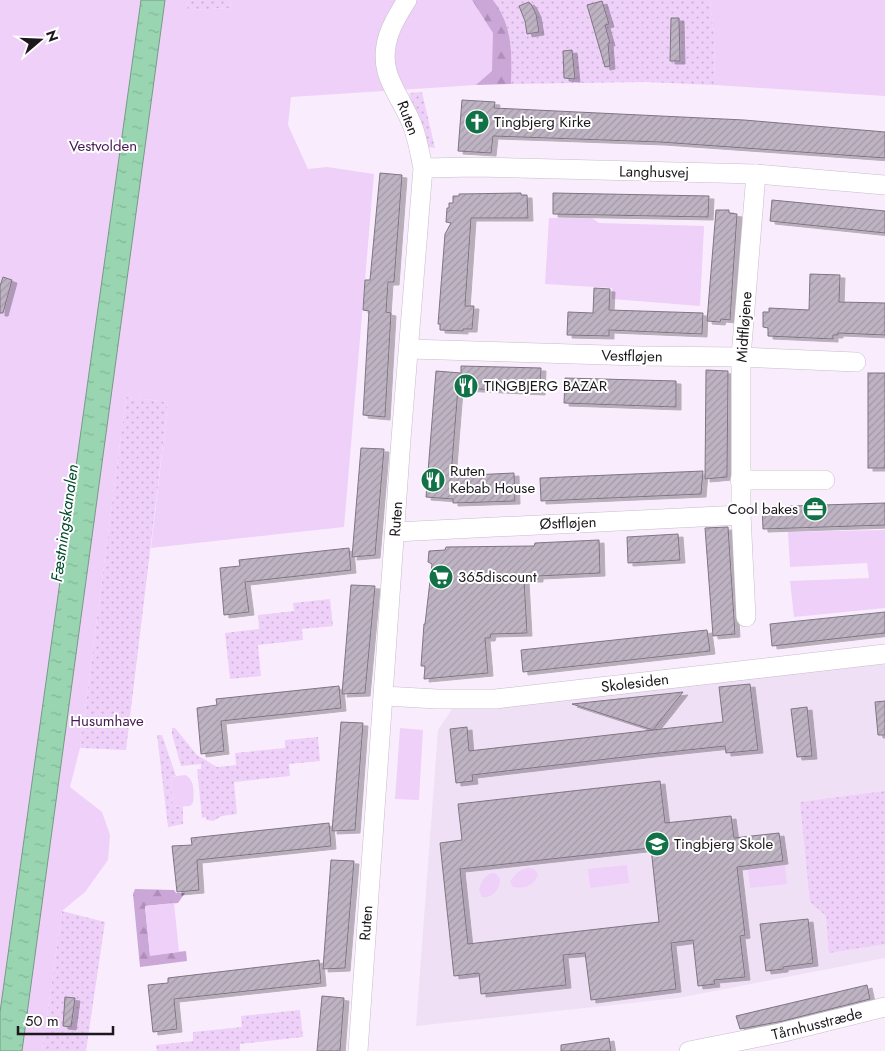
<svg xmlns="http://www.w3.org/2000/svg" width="885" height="1051" font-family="Jost,sans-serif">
	<defs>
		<pattern id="grass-dots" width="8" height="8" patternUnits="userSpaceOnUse" patternTransform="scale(1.25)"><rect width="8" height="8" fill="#eed0f9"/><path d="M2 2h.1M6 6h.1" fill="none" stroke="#ccb2d5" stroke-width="1.8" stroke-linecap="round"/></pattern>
		<pattern id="forest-firs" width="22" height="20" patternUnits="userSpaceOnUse" patternTransform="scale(1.25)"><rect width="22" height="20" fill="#cba7d8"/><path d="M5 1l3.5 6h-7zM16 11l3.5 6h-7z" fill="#ae8fb9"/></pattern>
		<pattern id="water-ripples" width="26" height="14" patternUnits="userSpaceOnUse" patternTransform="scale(1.25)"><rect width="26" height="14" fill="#9ad5b1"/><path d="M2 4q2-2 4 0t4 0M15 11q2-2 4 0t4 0" fill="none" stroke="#84b698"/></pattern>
		<pattern id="building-hatch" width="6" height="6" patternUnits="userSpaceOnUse" patternTransform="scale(1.25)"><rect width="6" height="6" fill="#beb3c2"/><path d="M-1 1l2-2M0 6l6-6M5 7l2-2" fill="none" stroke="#a399a6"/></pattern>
		<filter id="shadow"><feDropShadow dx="5" dy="3" stdDeviation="0" flood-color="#0004"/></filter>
	</defs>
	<rect width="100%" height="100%" fill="#f9edfd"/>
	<path fill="#f0e0f6" d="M885 664V958L678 998 416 1026 438 730 452 709Z"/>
	<g fill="url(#grass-dots)">
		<path d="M188 0H231L230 8 187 10Z"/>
		<path d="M493 0H710L714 35 715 85 645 82 511 84C512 54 513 26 493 0Z"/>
		<path d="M422 92 435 148 425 147 409 93Z"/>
		<path d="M126 397 168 402 126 750 80 748Z"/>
		<path d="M330 599 333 626 302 629 303 640 258 645 261 676 230 679 225 633 259 629 258 615 294 611 293 603Z"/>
		<path d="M172 728H175L197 755 217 767 236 765 235 753 285 748V740L318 737 320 761 289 764 290 776 234 782 237 814 222 816 213 821 206 820V817L202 818 197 769H201V764L181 766 172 734Z"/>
		<path d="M157 735H162L176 776 171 777 173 807 183 806V824L168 827Z"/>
		<path d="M885 791V944L829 953 826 916 810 902 800 802Z"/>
		<path d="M62 911 105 922 86 1051H42Z"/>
		<path d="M300 1010 303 1037 240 1044V1051H157L156 1045 193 1041V1032L242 1027 241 1016Z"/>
	</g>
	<g fill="url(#forest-firs)">
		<path d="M465 0H493C513 26 512 54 511 84L476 85 452 69Z"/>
		<path d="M135 889 174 890 176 893H185L178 903 145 906 150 955 186 951 187 961 140 967 133 894Z"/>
	</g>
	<g fill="#eed0f9">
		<path d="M0 0H188L187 10 230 8 231 0H472L493 33 492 71 476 85 291 97 288 125 308 169 327 167 374 174 344 527 151 548 168 402 126 397 80 748 70 787 102 812 110 835 108 860 85 892 62 911 42 1051H0Z"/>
		<path d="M710 0H885V96L715 85 714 35Z"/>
		<path d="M549 218H592L599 223 704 226 700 306 612 299V288L545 284Z"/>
		<path d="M885 530V608L794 617 790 581 869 578 867 563 790 567 788 532Z"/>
		<path d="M400 728 423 730 419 800 395 799Z"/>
		<path d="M185 775C195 779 194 794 193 803L190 806 173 807 171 777Z"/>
		<path d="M627 865 629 883 590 888 588 869Z"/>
		<path d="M785 865 787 884 750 888 748 870Z"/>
		<path d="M527 868H532L536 871 538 875C533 886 524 889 513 887L510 882C514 875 519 870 527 868Z"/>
		<path d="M492 873C508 875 497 900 482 897L479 890C481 882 484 876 492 873Z"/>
		<path d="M174 903 179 952 150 956 145 906Z"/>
	</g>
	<path fill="url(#water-ripples)" stroke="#749c85" d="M141 0H165L22 1051H0V1012Z"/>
	<g fill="url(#building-hatch)" stroke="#7f7583" fill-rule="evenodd" filter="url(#shadow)">
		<path d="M602 1 609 24 605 25 610 43H608L610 66 605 67 587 5Z"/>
		<path d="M529 2 530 4H531L536 14 539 32 527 34 525 21 519 6Z"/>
		<path d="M671 18H679L680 61H670Z"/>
		<path d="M572 50 575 79 564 78 563 51Z"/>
		<path d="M462 100 495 102 494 108 744 120 885 132V158L660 142 493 136 491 153 458 151Z"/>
		<path d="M380 173 402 175 394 282H388L386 312 391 313 385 417 363 415 369 311 363 310 365 280H370Z"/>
		<path d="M521 193V195H527L528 218H471L465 306H474L472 329H463V331L440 330V324H438L445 234 451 223 446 222 447 208H449V203H453V196H459V194Z"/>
		<path d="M553 193 709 196 708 217 553 214Z"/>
		<path d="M772 200 885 211V233L770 221Z"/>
		<path d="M716 210H729V213L737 214 730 320 721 319 720 322 707 321Z"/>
		<path d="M810 274 840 275 839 302 885 303V335L838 333V335H833V339L768 336V328L763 327V312H769V308L809 310Z"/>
		<path d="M3 277 12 280 3 313H0V286Z"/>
		<path d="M594 288 610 289 609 310 703 313 702 334 609 330V336L567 335 568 312 593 313Z"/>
		<path d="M461 366 541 368 540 392 458 388 451 476 514 473 515 501 453 503V499L426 497 436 371 461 373Z"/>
		<path d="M706 370 728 371 727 477 705 479Z"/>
		<rect x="868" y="373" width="17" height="95"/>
		<path d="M565 378 676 381V407L564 403Z"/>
		<path d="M361 448 384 449 375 555 352 557Z"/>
		<path d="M703 471 701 494 541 501 540 478Z"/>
		<path d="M885 503V525L763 529 762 507Z"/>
		<path d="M728 527 735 634 713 636 705 528Z"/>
		<path d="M678 534 680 560 628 563 627 537Z"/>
		<path d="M599 540 600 573 538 576V579H524L527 633 491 634 490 638H485L488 673 424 679 425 666H421L424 624H425L432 564 428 562 429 551 445 550 446 547 534 546 535 543Z"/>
		<path d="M349 548 351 570 245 582 249 612 224 615 220 568 240 566 239 560Z"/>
		<path d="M351 585 375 586 365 693 342 694Z"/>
		<path d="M885 612V633L772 646 770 624Z"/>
		<path d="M707 630 710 651 523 672 521 650Z"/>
		<path d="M750 684 758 750 726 753 725 746 650 754 472 775 473 781 456 783 450 729 467 727 469 751 723 722 719 687Z"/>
		<path d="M339 686 341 708 221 721 224 751 201 754 197 708 217 705 216 699Z"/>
		<path d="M683 692 653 730 572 704Z"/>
		<path d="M885 701V735H878L875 702Z"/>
		<path d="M807 707 812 756 797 757 791 709Z"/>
		<path d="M341 722 363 723 355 830 332 831Z"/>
		<path d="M660 781 665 823 731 816 734 838 779 833 783 861 737 867 745 935 740 936 745 977 714 980 715 984 698 986 693 940 671 943 676 989 591 1000 585 953 563 955 566 985 481 994 479 973 454 976 440 843 462 840 458 804ZM651 848 659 922 468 944 460 869Z"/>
		<path d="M329 823 331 846 197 860 199 890 177 892 172 846 192 845 191 838Z"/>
		<path d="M331 860 354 861 345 968 323 969Z"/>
		<path d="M808 919 813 963 783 967V969L766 971 760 924Z"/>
		<path d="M319 960 321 983 174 999 177 1029 153 1032 148 985 168 983V978Z"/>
		<path d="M867 985 870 999 783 1021 740 1029 736 1016Z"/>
		<path d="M322 996 344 998 340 1051H317Z"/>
		<path d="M65 997 75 998 71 1027 63 1026Z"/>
		<path d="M609 1038 611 1051H561V1045Z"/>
	</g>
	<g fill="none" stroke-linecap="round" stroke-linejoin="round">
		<defs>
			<g id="minor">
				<path d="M423 168 476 167 756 174 885 185"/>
				<path d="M409 349 639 356 741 357 856 362"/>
				<path d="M740 480H825"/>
				<path d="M395 532 741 515"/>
				<path d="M746 617 741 515V357L756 174"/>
				<path d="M384 696 437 699H495L885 654"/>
				<path d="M358 1051 401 439 423 168C420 155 418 140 413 127 407 109 391 88 387 71 380 44 393 22 407 0"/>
				<path d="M689 1051 780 1033 885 1007"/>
			</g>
		</defs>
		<use href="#minor" stroke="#c7bccb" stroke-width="20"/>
		<use href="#minor" stroke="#fff" stroke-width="19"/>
	</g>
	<defs>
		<symbol id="church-disc" viewBox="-11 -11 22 22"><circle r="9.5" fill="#127247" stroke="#fff"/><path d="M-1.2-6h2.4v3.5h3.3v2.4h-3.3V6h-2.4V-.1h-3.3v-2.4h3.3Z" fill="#fff"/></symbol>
		<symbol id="restaurant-disc" viewBox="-11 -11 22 22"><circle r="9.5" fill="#127247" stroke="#fff"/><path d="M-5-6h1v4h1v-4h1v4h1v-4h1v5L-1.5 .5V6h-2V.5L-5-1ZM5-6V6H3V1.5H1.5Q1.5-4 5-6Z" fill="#fff"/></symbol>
		<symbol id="office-disc" viewBox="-11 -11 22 22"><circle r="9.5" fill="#127247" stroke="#fff"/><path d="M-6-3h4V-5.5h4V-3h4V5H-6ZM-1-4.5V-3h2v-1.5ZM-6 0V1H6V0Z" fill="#fff"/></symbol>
		<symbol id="supermarket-disc" viewBox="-11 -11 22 22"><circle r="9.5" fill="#127247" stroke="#fff"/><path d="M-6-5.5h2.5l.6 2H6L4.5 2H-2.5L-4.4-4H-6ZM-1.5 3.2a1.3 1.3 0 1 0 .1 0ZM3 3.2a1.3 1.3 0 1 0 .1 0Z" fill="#fff"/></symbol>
		<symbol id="school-disc" viewBox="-11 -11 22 22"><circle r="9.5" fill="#127247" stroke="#fff"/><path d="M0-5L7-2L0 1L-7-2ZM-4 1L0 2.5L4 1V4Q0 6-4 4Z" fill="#fff"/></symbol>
	</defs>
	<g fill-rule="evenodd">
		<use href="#church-disc" x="463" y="108" width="28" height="28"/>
		<use href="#restaurant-disc" x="452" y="372" width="28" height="28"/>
		<use href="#restaurant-disc" x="419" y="466" width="28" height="28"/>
		<use href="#office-disc" x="801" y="495" width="28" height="28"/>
		<use href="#supermarket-disc" x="427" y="563" width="28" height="28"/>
		<use href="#school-disc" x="643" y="830" width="28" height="28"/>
	</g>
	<g text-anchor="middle" stroke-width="4" stroke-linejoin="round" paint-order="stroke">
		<g font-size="15" fill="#1c181d" stroke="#fff">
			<text transform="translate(408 118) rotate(69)" y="5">Ruten</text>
			<text transform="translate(654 172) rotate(1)" y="5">Langhusvej</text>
			<text transform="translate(744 327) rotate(-86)" y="5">Midtfløjene</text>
			<text transform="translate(632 356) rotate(1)" y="5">Vestfløjen</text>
			<text transform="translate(396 519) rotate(-86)" y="5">Ruten</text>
			<text transform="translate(568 523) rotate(-2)" y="5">Østfløjen</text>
			<text transform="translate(635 683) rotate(-7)" y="5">Skolesiden</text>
			<text transform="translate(366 923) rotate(-86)" y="5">Ruten</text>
			<text transform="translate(817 1024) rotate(-14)" y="5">Tårnhusstræde</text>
		</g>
		<g font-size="15" fill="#1c181d" stroke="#fff" text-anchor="start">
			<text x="494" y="127">Tingbjerg Kirke</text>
			<text x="484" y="391">TINGBJERG BAZAR</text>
			<text x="450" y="476">Ruten<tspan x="450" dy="17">Kebab House</tspan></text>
			<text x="798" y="514" text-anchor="end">Cool bakes</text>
			<text x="458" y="582">365discount</text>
			<text x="674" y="849">Tingbjerg Skole</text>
		</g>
		<g font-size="15" fill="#451954" stroke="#fff">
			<text x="103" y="151">Vestvolden</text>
			<text x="107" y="726">Husumhave</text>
		</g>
		<g font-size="16" font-style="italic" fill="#004b2c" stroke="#fff">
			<text transform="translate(64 523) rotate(-82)" y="6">Fæstningskanalen</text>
		</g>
	</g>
	<g transform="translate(40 40) rotate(71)" stroke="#ffffff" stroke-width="4" paint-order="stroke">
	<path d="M0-4L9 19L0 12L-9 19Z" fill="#1c181d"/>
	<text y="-8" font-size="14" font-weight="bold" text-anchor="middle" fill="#1c181d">N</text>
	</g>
	<path d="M18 1026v8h95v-8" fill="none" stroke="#1c181d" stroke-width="2.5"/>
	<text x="25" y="1026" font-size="15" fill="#1c181d" stroke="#ffffff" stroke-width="4" paint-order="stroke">50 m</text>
</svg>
